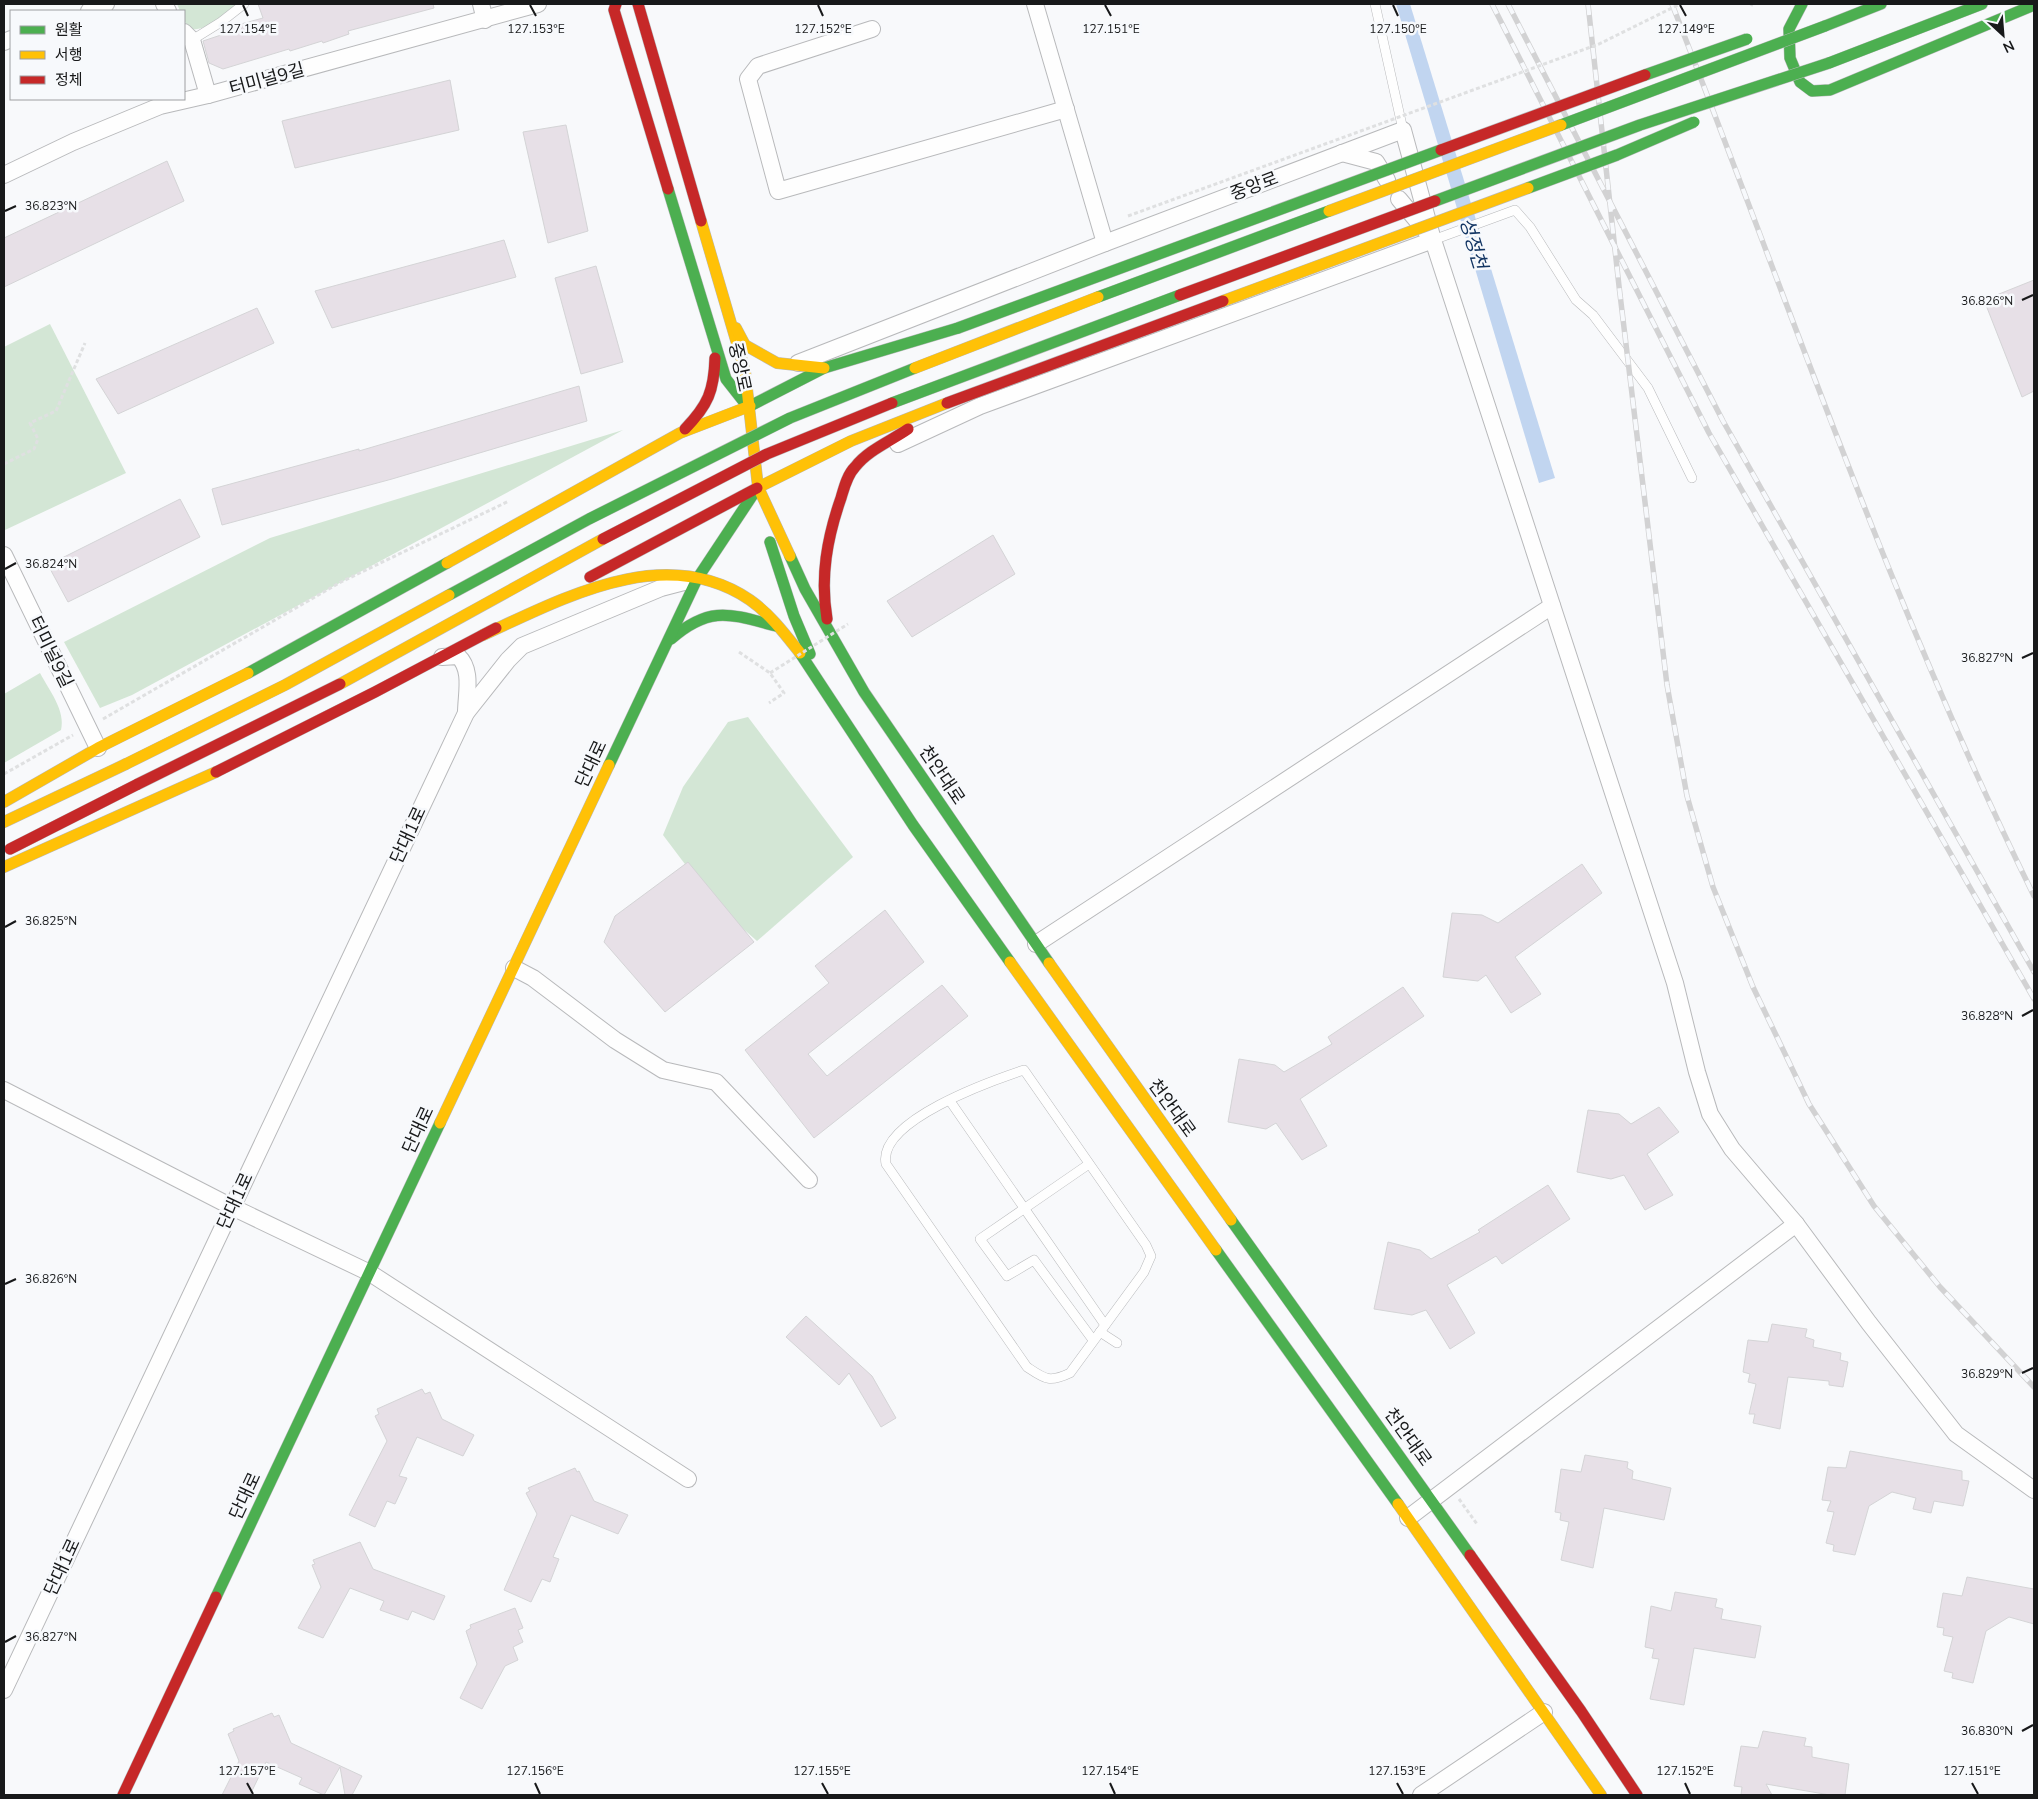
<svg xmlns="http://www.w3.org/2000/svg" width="2038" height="1799" font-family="'Nunito Sans','Noto Sans KR',sans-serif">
	<rect width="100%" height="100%" fill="#f8f9fb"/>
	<g fill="#d3e6d5">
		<path d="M177 4H237C223 15 207 32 188 29L184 19V11H180Z"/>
		<path d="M50 324 126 473 5 530 4 347Z"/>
		<path d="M623 430 132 695 100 708 64 642 270 538Z"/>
		<path d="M40 673C49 690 66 711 61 730L4 763V694Z"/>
		<path d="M748 717 853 857 757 941 715 904 663 835 683 787 728 722Z"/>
	</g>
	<path fill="#c1d5f0" d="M1396 4H1410L1555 478 1539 483Z"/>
	<g fill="#e7e0e7" stroke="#d4d4d6">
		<path d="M258 4H433L434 8 348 31 349 34 323 43 322 41 290 51 289 49 223 69 209 63 203 41 242 28 241 24 263 18Z"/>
		<path d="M450 80 459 130 295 168 282 121Z"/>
		<path d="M566 125 588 231 548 243 523 132Z"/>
		<path d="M167 161 184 201 4 287V238Z"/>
		<path d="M504 240 516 277 332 328 315 291Z"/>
		<path d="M596 266 623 362 581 374 555 278Z"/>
		<path d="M2034 280V391L2022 397 1984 300Z"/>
		<path d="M257 308 274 343 118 414 96 379Z"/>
		<path d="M579 386 587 421 392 479 222 525 212 489 359 449V451Z"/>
		<path d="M180 499 200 537 68 602 48 565Z"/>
		<path d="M993 535 1015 574 912 637 887 601Z"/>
		<path d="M688 862 754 942 665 1012 604 942 615 916Z"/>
		<path d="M1582 864 1602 893 1515 957 1541 994 1511 1013 1486 975 1478 981 1443 977 1452 913 1482 915 1498 923Z"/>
		<path d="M885 910 924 962 808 1054 827 1076 942 985 968 1016 814 1138 745 1050 829 983 815 966Z"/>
		<path d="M1403 987 1424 1016 1300 1099 1327 1146 1302 1160 1276 1123 1266 1129 1228 1122 1239 1059 1275 1065 1284 1072 1332 1044 1328 1037Z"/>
		<path d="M1659 1107 1679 1132 1647 1154 1673 1195 1645 1210 1624 1175 1611 1179 1577 1172 1588 1110 1619 1114 1631 1124Z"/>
		<path d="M1548 1185 1570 1219 1502 1264 1496 1256 1447 1285 1475 1333 1450 1349 1426 1310 1412 1315 1374 1309 1388 1242 1420 1250 1431 1259 1480 1232 1478 1230Z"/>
		<path d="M806 1316 872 1376 896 1418 881 1427 849 1373 839 1385 786 1337Z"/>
		<path d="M1772 1324 1807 1329 1805 1337 1814 1340 1813 1347 1841 1353 1840 1360 1848 1362 1843 1387 1829 1385V1381L1788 1377 1780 1429 1753 1423 1755 1414H1749L1756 1384 1748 1382 1750 1374 1743 1372 1748 1340 1768 1342Z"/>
		<path d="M422 1389 425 1394 430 1392 442 1419 474 1435 463 1456 417 1437 399 1476 407 1478 395 1504 387 1501 375 1527 349 1515 387 1441 375 1416 379 1414 377 1409Z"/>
		<path d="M1850 1451 1962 1471V1480L1969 1481 1963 1506 1934 1501 1931 1513 1913 1509 1916 1498 1892 1492 1869 1506 1855 1555 1833 1551 1834 1545 1826 1543 1834 1512 1827 1511 1831 1501 1822 1500 1828 1467 1846 1468Z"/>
		<path d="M1585 1455 1628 1462 1627 1468 1633 1471 1632 1479 1671 1488 1664 1520 1604 1508 1593 1568 1561 1560 1569 1522 1560 1520 1561 1513 1555 1512 1561 1469 1581 1472Z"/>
		<path d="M575 1468 577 1472 579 1471 594 1501 628 1515 618 1534 571 1515 553 1557 559 1559 550 1582 542 1579 531 1602 504 1590 537 1514 526 1493 530 1491 528 1488Z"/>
		<path d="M360 1542 373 1569 445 1596 434 1620 412 1611 408 1620 380 1610 384 1601 350 1588 323 1638 298 1628 321 1587 312 1565 315 1564 313 1560Z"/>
		<path d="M1967 1577 2034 1589V1624L2009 1617 1986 1631 1973 1683 1952 1678 1953 1673 1944 1671 1953 1637 1943 1635 1944 1628 1937 1627 1943 1593 1962 1596Z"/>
		<path d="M1675 1592 1717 1599 1715 1607 1723 1609 1721 1619 1761 1626 1755 1658 1694 1648 1684 1705 1650 1699 1659 1659 1652 1658 1654 1649 1645 1647 1651 1606 1671 1611Z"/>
		<path d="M515 1608 523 1628 518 1630 523 1642 513 1647 518 1660 505 1666 482 1709 460 1698 477 1664 466 1631 471 1628 470 1625Z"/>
		<path d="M272 1713 274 1717 279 1715 291 1743 362 1776 352 1795H345L340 1767 324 1795 299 1784 302 1778 266 1762 250 1795H222L239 1761 228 1734 234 1731 233 1729Z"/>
		<path d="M1763 1731 1806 1738 1804 1746 1812 1747V1757L1849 1764 1845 1795H1830L1766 1784 1772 1795H1741L1742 1787 1734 1786 1741 1746 1758 1748Z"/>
	</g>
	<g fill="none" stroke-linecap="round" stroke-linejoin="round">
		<defs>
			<g id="lane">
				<path d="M1375 4 1403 130"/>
				<path d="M188 39 192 40 221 22 244 4"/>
				<path d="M1433 240 1515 210 1530 227 1576 300 1593 315 1648 388 1692 478"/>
				<path d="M1024 1070 1146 1245 1151 1256 1144 1272 1070 1373C1049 1383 1045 1379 1027 1367L886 1164C877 1121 991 1081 1024 1070Z"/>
				<path d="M950 1101 1105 1325"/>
				<path d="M1089 1164 980 1239 1007 1276 1034 1260 1093 1340"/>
				<path d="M1100 1332 1117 1343"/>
			</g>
			<g id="street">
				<path d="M164 4 168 11"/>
				<path d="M481 4 485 20"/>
				<path d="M1035 4 1105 243"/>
				<path d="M89 11 106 4"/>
				<path d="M872 29 758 66 748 79 778 191 1066 109"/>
				<path d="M184 32 192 40 208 95"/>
				<path d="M4 42 11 39"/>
				<path d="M1342 153 1376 162 1387 180"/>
				<path d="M4 175 73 142 160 106 208 95 538 4"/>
				<path d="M798 363 1105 243 1403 130 1433 240 1675 983 1697 1072 1710 1114 1732 1149 1796 1224 1869 1323 1956 1434 2034 1490"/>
				<path d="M898 444 980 406 1433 240 1399 199"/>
				<path d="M4 555 98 748"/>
				<path d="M442 657 458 656C473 670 466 694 466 713"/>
				<path d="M1036 944 1552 606"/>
				<path d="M514 968 533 978 615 1040 663 1070 716 1082 809 1180"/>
				<path d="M4 1090 232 1207 370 1273 688 1479"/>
				<path d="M1408 1518 1796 1224"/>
				<path d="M4 1690 466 713 508 660 522 646 661 588 684 582"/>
				<path d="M1421 1795 1544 1712"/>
			</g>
			<g id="fast">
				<path d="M1802 4 1789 29 1790 58 1800 82 1812 91 1830 90 2034 5"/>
				<path d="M1825 26 1881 4"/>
				<path d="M1829 63 1982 4"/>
				<path d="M668 189 726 379 748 407"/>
				<path d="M750 406 824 368 958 328"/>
				<path d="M770 542 794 616 810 654"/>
				<path d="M790 556 805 589 864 692 1049 963"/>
				<path d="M671 639C710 605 730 614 776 626"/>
				<path d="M800 653 913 825 1010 962"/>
				<path d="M248 673 447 563"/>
				<path d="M609 765 697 579 758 487"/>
				<path d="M1231 1220 1470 1555"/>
				<path d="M1216 1250 1398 1504"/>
				<path d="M216 1597 440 1123"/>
			</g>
			<g id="slow">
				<path d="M701 221 745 371 758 487 790 556"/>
				<path d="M736 328 745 345 777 363 824 368"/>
				<path d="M757 488 851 441 947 403"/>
				<path d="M447 563 680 433 750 406"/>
				<path d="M483 635C564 598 665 542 750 600 770 614 785 634 800 653"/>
				<path d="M4 802 98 748 248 673"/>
				<path d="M4 822 126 764"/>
				<path d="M4 867 216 772"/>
				<path d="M1010 962 1216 1250"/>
				<path d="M1049 963 1231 1220"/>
				<path d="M440 1123 609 765"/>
				<path d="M1398 1504 1601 1795"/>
			</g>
			<g id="jam">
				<path d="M616 4 614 10 668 189"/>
				<path d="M638 4 701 221"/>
				<path d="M685 429C708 405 714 391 715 358"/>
				<path d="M590 577 757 488"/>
				<path d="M827 619C820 577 827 538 841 498 844 488 847 475 855 467 868 450 891 441 908 429"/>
				<path d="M216 772 375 692 496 628"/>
				<path d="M10 849 138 784"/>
				<path d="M1470 1555 1581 1711 1637 1795"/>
				<path d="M123 1795 216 1597"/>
			</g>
		</defs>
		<use href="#lane" stroke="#b8b9bb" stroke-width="10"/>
		<use href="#street" stroke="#b8b9bb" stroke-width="18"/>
		<use href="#fast" stroke="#b8b9bb" stroke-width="12"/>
		<use href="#slow" stroke="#b8b9bb" stroke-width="12"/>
		<use href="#jam" stroke="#b8b9bb" stroke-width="12"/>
		<g stroke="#dfe0e1" stroke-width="3" stroke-dasharray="4 2.5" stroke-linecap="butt">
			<path d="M1751 6 1752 4"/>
			<path d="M4 464 34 449 38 439 30 423 56 411 85 343"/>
			<path d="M739 652 770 673 784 693 769 703"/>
			<path d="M103 719 341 582 509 501"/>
			<path d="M4 774 73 735"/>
			<path d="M1459 1499 1477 1524"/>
		</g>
		<use href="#lane" stroke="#fefefe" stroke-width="9"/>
		<use href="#street" stroke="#fefefe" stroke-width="16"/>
		<use href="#fast" stroke="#4caf50" stroke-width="11"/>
		<use href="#slow" stroke="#ffc107" stroke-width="11"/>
		<use href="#jam" stroke="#c62828" stroke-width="11"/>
		<defs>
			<g id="rail">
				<path d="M1492 4 1709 433 2034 999"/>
				<path d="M1508 4 1723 421 2034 972"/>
				<path d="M1588 4 1619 286 1667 685 1687 796 1713 887 1753 987 1809 1104 1874 1206 1940 1287 2034 1387"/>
				<path d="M1672 4C1789 303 1892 608 2034 896"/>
			</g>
		</defs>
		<use href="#rail" stroke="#d2d2d3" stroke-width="5.5"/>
		<use href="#rail" stroke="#f7f9fc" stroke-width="4" stroke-dasharray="11" stroke-linecap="butt"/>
		<defs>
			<g id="fast-bridge">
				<path d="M1645 75 1747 39"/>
				<path d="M1561 125 1825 26"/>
				<path d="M1528 188 1617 155 1694 122"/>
				<path d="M1435 201 1640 125 1829 63"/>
				<path d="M1098 297 1329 211"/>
				<path d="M958 328 1441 150"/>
				<path d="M892 403 1180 295"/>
				<path d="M449 595 589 519 790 418 915 368"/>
			</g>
			<g id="slow-bridge">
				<path d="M1329 211 1561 125"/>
				<path d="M1223 301 1528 188"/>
				<path d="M915 368 1098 297"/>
				<path d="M340 684 603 539"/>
				<path d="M126 764 285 685 449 595"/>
			</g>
			<g id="jam-bridge">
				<path d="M1441 150 1645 75"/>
				<path d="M1180 295 1435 201"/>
				<path d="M947 403 1223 301"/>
				<path d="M603 539 767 454 892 403"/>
				<path d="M138 784 340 684"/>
			</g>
		</defs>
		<use href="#fast-bridge" stroke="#b8b9bb" stroke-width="12" stroke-linecap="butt"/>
		<use href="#slow-bridge" stroke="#b8b9bb" stroke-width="12" stroke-linecap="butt"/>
		<use href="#jam-bridge" stroke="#b8b9bb" stroke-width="12" stroke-linecap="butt"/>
		<g stroke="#dfe0e1" stroke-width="3" stroke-dasharray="4 2.5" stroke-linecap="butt">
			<path d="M1128 216 1599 44 1680 4"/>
			<path d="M770 673 848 624"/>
		</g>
		<use href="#fast-bridge" stroke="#4caf50" stroke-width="11"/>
		<use href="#slow-bridge" stroke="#ffc107" stroke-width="11"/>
		<use href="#jam-bridge" stroke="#c62828" stroke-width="11"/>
	</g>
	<path fill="none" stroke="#18191a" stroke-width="2" d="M243 5 248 16M530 5 536 16M818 5 823 16M1105 5 1111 16M1393 5 1398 16M1680 5 1686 16M5 211 16 206M2022 300 2033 295M5 569 16 563M2022 658 2033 653M5 927 16 921M2022 1016 2033 1010M5 1284 16 1279M2022 1373 2033 1368M5 1642 16 1636M2022 1731 2033 1725M247 1783 253 1794M535 1783 540 1794M822 1783 828 1794M1110 1783 1115 1794M1397 1783 1403 1794M1685 1783 1690 1794M1972 1783 1978 1794"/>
	<g text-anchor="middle" stroke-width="5" stroke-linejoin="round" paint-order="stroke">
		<g font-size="18" fill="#18191a" stroke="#f7f9fc">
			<text transform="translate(267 79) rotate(-15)" y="6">터미널9길</text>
			<text transform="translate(1254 186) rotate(-21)" y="6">중앙로</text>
			<text transform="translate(740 367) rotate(78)" y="6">중앙로</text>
			<text transform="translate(51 652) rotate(64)" y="6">터미널9길</text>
			<text transform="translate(591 764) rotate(-65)" y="6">단대로</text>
			<text transform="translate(942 775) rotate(56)" y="6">천안대로</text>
			<text transform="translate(408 835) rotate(-65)" y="6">단대1로</text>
			<text transform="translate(1172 1108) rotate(54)" y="6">천안대로</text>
			<text transform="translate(418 1130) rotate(-65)" y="6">단대로</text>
			<text transform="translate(235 1201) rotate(-65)" y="6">단대1로</text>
			<text transform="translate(1408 1437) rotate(54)" y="6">천안대로</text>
			<text transform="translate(245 1496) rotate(-65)" y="6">단대로</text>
			<text transform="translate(62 1567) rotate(-65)" y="6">단대1로</text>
		</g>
		<g font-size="19" font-style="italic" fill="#123563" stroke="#f7f9fc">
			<text transform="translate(1474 243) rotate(73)" y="7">성정천</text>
		</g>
	</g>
	<g font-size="12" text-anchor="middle" fill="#18191a" stroke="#f7f9fc" stroke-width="5" stroke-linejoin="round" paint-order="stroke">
		<text x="1398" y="33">127.150°E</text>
		<text x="1686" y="33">127.149°E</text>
		<text x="248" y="33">127.154°E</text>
		<text x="536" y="33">127.153°E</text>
		<text x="823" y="33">127.152°E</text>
		<text x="1111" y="33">127.151°E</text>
		<text x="51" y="210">36.823°N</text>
		<text x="1987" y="305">36.826°N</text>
		<text x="51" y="568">36.824°N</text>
		<text x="1987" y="662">36.827°N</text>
		<text x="51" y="925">36.825°N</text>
		<text x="1987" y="1020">36.828°N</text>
		<text x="51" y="1283">36.826°N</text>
		<text x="1987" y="1378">36.829°N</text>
		<text x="51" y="1641">36.827°N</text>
		<text x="1987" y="1735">36.830°N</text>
		<text x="247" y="1775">127.157°E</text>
		<text x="535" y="1775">127.156°E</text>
		<text x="822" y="1775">127.155°E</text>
		<text x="1110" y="1775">127.154°E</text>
		<text x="1397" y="1775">127.153°E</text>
		<text x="1685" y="1775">127.152°E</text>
		<text x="1972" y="1775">127.151°E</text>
	</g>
	<rect width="2038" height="1799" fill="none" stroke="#18191a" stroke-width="10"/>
	<rect x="10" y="10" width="175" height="90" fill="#f7f9fc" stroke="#9e9fa2"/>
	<rect x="20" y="26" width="25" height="8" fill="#4caf50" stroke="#9e9fa2"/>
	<text x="55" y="35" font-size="15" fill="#18191a">원활</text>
	<rect x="20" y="51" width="25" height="8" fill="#ffc107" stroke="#9e9fa2"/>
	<text x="55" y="60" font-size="15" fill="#18191a">서행</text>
	<rect x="20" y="76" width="25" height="8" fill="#c62828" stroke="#9e9fa2"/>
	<text x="55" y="85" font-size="15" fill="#18191a">정체</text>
	<g transform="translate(2003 35) rotate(154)" stroke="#f7f9fc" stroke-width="4" paint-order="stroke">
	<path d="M0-4L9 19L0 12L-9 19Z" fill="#18191a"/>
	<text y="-8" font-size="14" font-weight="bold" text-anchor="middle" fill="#18191a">N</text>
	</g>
</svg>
